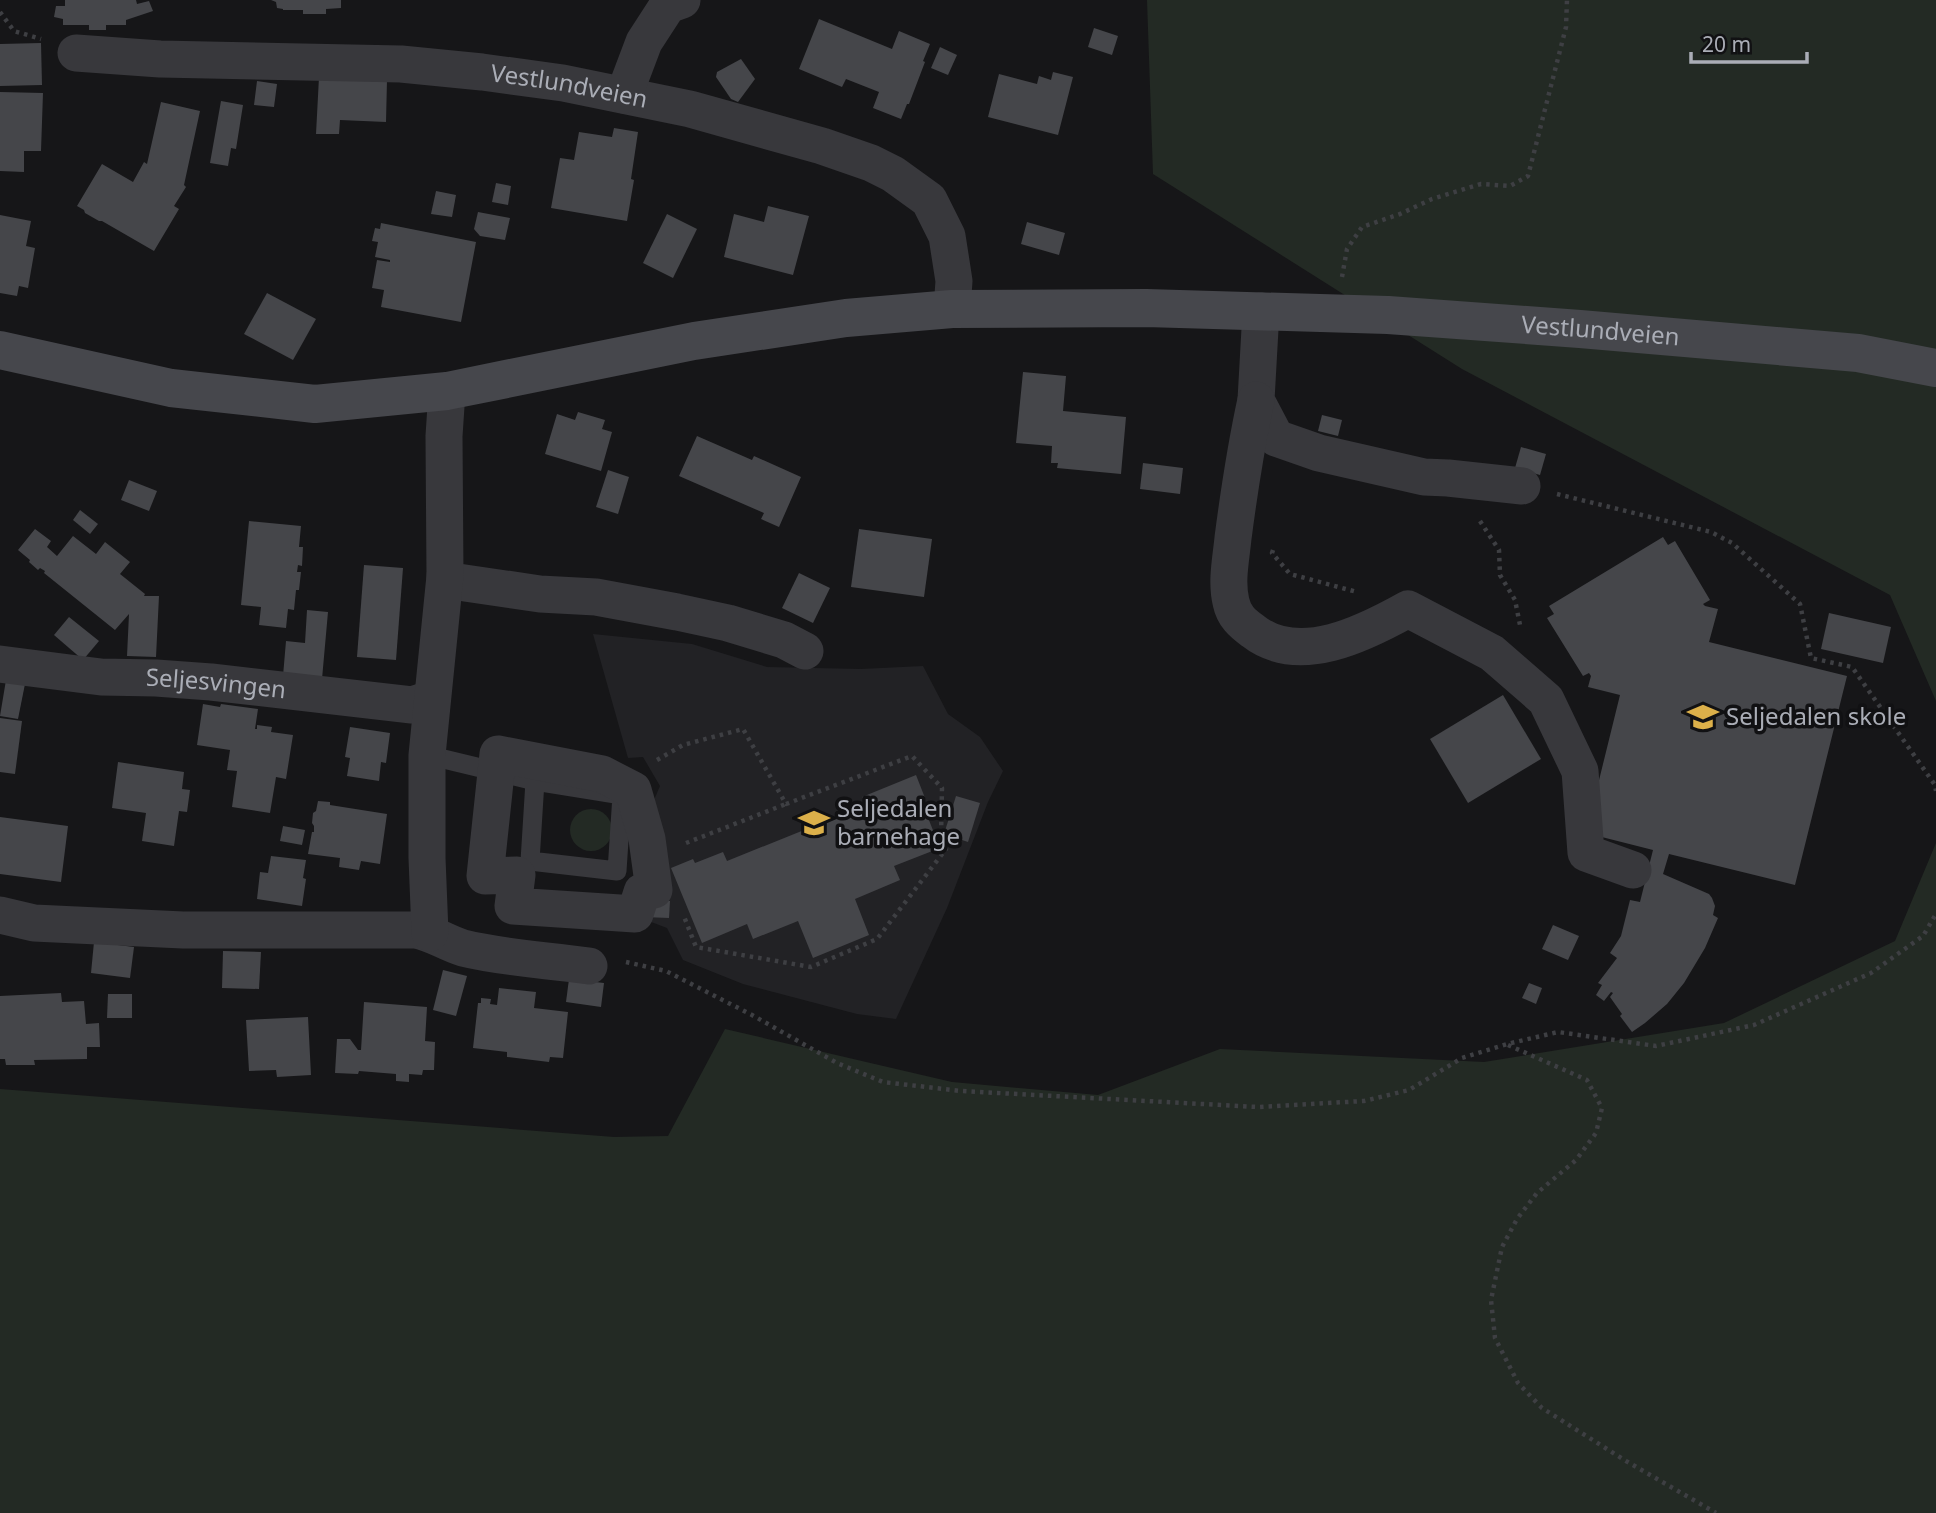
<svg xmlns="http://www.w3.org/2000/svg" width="1936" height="1513" font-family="'Noto Sans',sans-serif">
	<rect width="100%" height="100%" fill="#161618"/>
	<path fill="#222225" d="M593 634 692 644 767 667 861 669 923 666 948 714 980 737 1003 771 988 802 947 908 896 1019 857 1014 743 984 683 960 667 928 638 917 651 807 660 786 643 757 628 758Z"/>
	<g fill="#232a24">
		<path d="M1147 0H1936V701L1890 595 1462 369 1153 174Z"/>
		<circle cx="591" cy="830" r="21"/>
		<path d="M1936 843V1513H0V1089L614 1137 668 1136 725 1029 952 1082 1098 1095 1220 1049 1484 1062 1724 1023 1895 941Z"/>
	</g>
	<g fill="#45464a">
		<path d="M65 0H136L137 4 149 1 153 11 126 20V25H106V30H89V25H63V19L54 17 56 6H65Z"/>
		<path d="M271 0H341V8L326 9V14H303V10H283V9L277 8 276 2Z"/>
		<path d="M819 19 892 49 899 31 930 44 923 61 925 62 909 104H907L901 119 873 108 879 92 846 79 842 87 799 69Z"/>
		<path d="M1094 28 1118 36 1112 55 1088 47Z"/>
		<path d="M41 43 42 85 0 86V44Z"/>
		<path d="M940 47 957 55 948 75 931 68Z"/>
		<path d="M741 59 755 79 738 102 731 99 716 77 717 72Z"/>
		<path d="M1053 72 1073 77 1058 135 988 117 999 74 1037 84 1039 76 1051 80Z"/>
		<path d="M319 77 387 80 386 122 340 120 339 134H316Z"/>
		<path d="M257 81 277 84 274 107 254 105Z"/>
		<path d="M0 92 43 93 41 151H24V172L0 171Z"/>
		<path d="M221 101 243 105 236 149 231 148 228 166 210 163Z"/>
		<path d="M161 102 200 111 184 185 186 187 174 206 179 209 154 251 102 221H99L85 213 84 210 77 206 102 164 133 182 144 162 147 164Z"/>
		<path d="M614 128 638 132 631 179 634 180 627 221 551 208 560 158 574 160 579 132 612 137Z"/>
		<path d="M496 183 511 186 508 205 492 202Z"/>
		<path d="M436 191 456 195 452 217 431 214Z"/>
		<path d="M768 206 809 216 793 275 724 257 734 214 764 222Z"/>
		<path d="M478 212 510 218 505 240 480 236 474 229Z"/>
		<path d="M667 214 697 229 673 278 643 263Z"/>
		<path d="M0 215 31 221 26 246 35 248 28 288 19 286 17 296 0 293Z"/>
		<path d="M1027 222 1065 233 1059 255 1021 244Z"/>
		<path d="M381 223 476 242 461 322 381 307 384 290 372 288 377 260 390 262V260L375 257 378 242 372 241 375 228 380 229Z"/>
		<path d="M267 293 316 319 293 360 244 334Z"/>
		<path d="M1023 372 1066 376 1063 411 1126 417 1121 474 1057 468 1058 463H1051L1052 446 1016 443Z"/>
		<path d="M578 412 605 420 602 429 612 432 601 471 545 454 557 414 575 420Z"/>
		<path d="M1322 415 1342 420 1338 436 1318 431Z"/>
		<path d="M697 436 752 460 754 456 801 477 779 527 761 519 764 513 679 476Z"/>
		<path d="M1521 447 1546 454 1540 475 1515 468Z"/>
		<path d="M1143 463 1183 468 1180 494 1140 489Z"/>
		<path d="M608 470 629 477 618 514 596 507Z"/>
		<path d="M129 480 157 491 149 511 121 500Z"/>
		<path d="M80 510 98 524 90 534 73 520Z"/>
		<path d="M249 521 301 526 299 547H303L302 566 298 565 297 572H301L299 590H296L294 610 288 609 286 628 259 625 261 607 241 605Z"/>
		<path d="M35 529 51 541 47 547 57 556 73 536 96 554 105 542 130 562 120 574 145 594 144 596H159L156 657 127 656 129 614 115 630 44 573 45 571 40 568 38 570 29 562 30 560 18 550Z"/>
		<path d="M859 529 932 539 924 597 851 587Z"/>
		<path d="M1663 537 1668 545 1675 541 1710 600 1703 604 1705 606 1718 609 1709 642 1847 676 1795 885 1669 854 1663 874 1709 894 1712 898 1715 906 1713 915 1718 918 1705 948 1684 983 1667 1004 1645 1023 1632 1032 1620 1016 1622 1014 1610 997 1613 993 1611 992 1604 1001 1596 995 1602 985 1598 983 1617 958 1610 953 1621 936 1630 900 1640 902 1653 850 1586 833 1620 695 1588 687 1591 676 1589 673 1583 676 1547 618 1554 614 1549 606Z"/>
		<path d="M364 565 403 568 396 660 357 657Z"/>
		<path d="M799 573 830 588 813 623 782 608Z"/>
		<path d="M307 610 328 612 322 679 283 676 286 641 305 643Z"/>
		<path d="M1829 613 1891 627 1883 663 1821 649Z"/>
		<path d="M69 617 99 641 83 660 54 635Z"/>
		<path d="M6 680 25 684 18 719 0 716Z"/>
		<path d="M1503 695 1541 759 1468 803 1430 739Z"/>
		<path d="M203 704 220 707 221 704 258 709 255 729H257V725L272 727 271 732 293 735 286 779 276 777 270 813 232 807 237 771 227 770 230 750 197 745Z"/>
		<path d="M0 718 22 721 15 774 0 772Z"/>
		<path d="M350 727 390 733 386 763 381 762 379 781 347 776 350 758 345 757Z"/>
		<path d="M118 762 184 772 182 789 190 790 187 812 179 811 174 846 142 841 146 813 112 808Z"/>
		<path d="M916 775 925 798 921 800 940 848 894 866 900 880 855 899 869 935 813 958 798 921 753 939 747 924 702 943 671 868 693 859 695 863 723 852 727 861 866 805 862 797Z"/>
		<path d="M956 796 980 803 968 842 944 834Z"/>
		<path d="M318 801 330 802V805L387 814 380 864 361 861 359 870 339 867 340 858 308 854 312 832H314V826L312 823 313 813 316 811Z"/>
		<path d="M0 817 68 826 61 882 0 874Z"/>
		<path d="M283 826 305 830 302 845 280 841Z"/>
		<path d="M271 856 306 860 303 878 306 879 302 906 257 899 260 872 268 873Z"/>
		<path d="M645 900 670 901 669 918 644 917Z"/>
		<path d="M1553 925 1579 936 1568 960 1542 949Z"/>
		<path d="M94 942 134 947 130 978 91 973Z"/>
		<path d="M223 951 261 952 259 989 222 988Z"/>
		<path d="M443 970 467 976 456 1016 433 1010Z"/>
		<path d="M569 979 604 983 601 1007 566 1002Z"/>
		<path d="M1529 983 1542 988 1536 1004 1522 998Z"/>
		<path d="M499 988 536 992 534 1008 568 1012 563 1058 550 1057 549 1062 507 1057V1052L473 1048 478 1003H481V998L491 999 490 1004 497 1005Z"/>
		<path d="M61 993 62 1002 84 1001 86 1024 99 1023 100 1047H87V1059L34 1060 35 1065H6L5 1059H0V996Z"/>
		<path d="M108 994H132V1018H107Z"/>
		<path d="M364 1002 427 1007 425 1041 435 1042 434 1070H423L422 1075 409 1074V1082L396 1081V1074L359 1071 358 1074 335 1073 337 1039H350L358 1050H361Z"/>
		<path d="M308 1017 311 1075 277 1077 276 1070 249 1071 246 1020Z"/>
	</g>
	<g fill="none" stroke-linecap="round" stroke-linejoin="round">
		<g stroke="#3e3f43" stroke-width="4.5" stroke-dasharray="3.5 5" stroke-linecap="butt">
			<path d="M0 12 14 31 41 39"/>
			<path d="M1342 277 1347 249 1362 227 1400 214 1432 199 1481 184 1510 186 1528 176 1566 27 1567 0"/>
			<path d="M1557 494 1711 532 1732 543 1800 604 1811 658 1852 667 1935 785 1936 791"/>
			<path d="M1480 521 1499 550 1500 575 1515 600 1520 625"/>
			<path d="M1273 550 1272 553 1290 574 1357 592"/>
			<path d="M657 760 683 745 743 729 786 804 912 756 942 788 941 836 946 849 877 939 811 967 696 947 683 914"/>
			<path d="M686 843 786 804"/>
			<path d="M626 962 666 971 752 1015 837 1063 883 1082 961 1091 1258 1107 1364 1101 1409 1090 1462 1058 1507 1044 1558 1032 1656 1046 1754 1025 1871 973 1923 936 1936 914"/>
			<path d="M1508 1045 1587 1080 1602 1108 1596 1133 1576 1160 1537 1193 1517 1219 1502 1247 1491 1300 1495 1338 1518 1383 1542 1408 1626 1461 1716 1513"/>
		</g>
		<path stroke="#38383c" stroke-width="19" d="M427 755 535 781 530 861 617 871 622 795 535 781"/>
		<g stroke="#38383c" stroke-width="37">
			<path id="s1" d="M76 53 160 59 401 64 482 72 563 83 690 109 822 146 871 163 893 174 929 200 947 236 954 281 952 309"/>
			<path d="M624 95 644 42 668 5 682 0"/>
			<path d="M1261 311 1256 400 1276 438 1319 453 1424 477 1448 478 1522 486"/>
			<path d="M1256 400C1246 446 1239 492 1233 538 1231 559 1226 581 1231 602 1234 616 1242 623 1253 631 1299 667 1365 633 1408 609L1492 653 1546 700 1580 771 1586 853 1633 870"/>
			<path d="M445 576 458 582 540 594 596 597 677 612 728 623 784 640 805 651"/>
			<path id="s2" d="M0 664 101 677 156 678 211 682 412 705 431 699"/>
			<path d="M498 754 602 774 633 790 647 839 654 890 642 892 635 914 513 906 517 875 485 876Z"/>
			<path d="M0 915 34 923 183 930H416C433 933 446 943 463 948 503 958 548 960 589 966"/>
			<path d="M430 933 427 858V755L445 576 444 436 447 391"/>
		</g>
		<path stroke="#46474c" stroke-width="38" id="s3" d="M0 350 171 388 315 404 447 391 694 341 846 318 952 309 1146 308 1388 315 1580 329 1858 353 1936 368"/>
	</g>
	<defs>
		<symbol id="school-bare" viewBox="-9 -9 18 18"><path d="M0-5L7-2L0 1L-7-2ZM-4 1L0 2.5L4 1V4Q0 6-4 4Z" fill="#dcb04a" stroke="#111113" stroke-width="2.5" paint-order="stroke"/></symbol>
	</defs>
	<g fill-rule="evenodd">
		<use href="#school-bare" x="1681" y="695" width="44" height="44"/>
		<use href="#school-bare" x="792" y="801" width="44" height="44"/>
	</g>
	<g text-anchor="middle" stroke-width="7" stroke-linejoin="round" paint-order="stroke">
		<g font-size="24" fill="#aaadb6" stroke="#111113">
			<text dy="8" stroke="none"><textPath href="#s1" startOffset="495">Vestlundveien</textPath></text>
			<text dy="8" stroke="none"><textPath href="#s3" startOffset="1614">Vestlundveien</textPath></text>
			<text dy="8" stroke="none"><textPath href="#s2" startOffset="217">Seljesvingen</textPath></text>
		</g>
		<g font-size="24" fill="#aaadb6" stroke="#111113" text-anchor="start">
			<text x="1726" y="725">Seljedalen skole</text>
			<text x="837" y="817">Seljedalen<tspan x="837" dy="28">barnehage</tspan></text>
		</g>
	</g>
	<path d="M1691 52v10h116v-10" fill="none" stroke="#aaadb6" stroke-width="3.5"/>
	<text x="1702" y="52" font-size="21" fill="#aaadb6" stroke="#111113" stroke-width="5" paint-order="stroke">20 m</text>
</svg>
